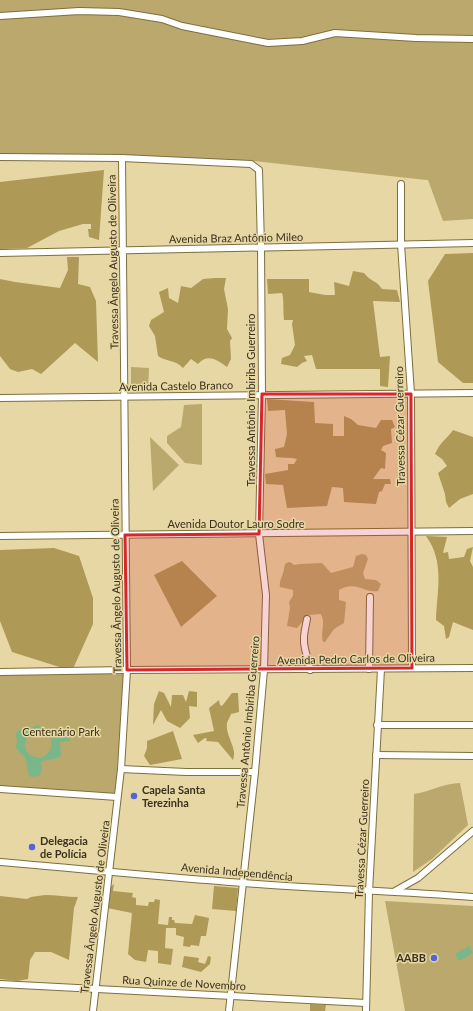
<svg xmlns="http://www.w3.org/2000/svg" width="473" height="1011" font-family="Lato,sans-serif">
	<rect width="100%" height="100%" fill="#e7d7a4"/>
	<g fill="#bba86d">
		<path d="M0 0H473V219L443 221 428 180 417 179 254 161 121 155 0 154Z"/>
		<path d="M131 367 149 368 148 389 131 390Z"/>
		<path d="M202 404V465L185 463 167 443V436L181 427 184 405Z"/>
		<path d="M150 437 179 465 153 491Z"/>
		<path d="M362 554 366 555 368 559 363 573 365 579 376 580 381 584 378 591C363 593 356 580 339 590V600L346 602 344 623 334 629 325 642H323C320 633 326 623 321 614L308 615 297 628 287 626 290 608 289 602 293 596V590L280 587C279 581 282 578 283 573 285 569 283 567 286 563L290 562 294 565 300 564 322 563 331 573 353 567 356 556Z"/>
		<path d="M125 672 115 795 0 787V674Z"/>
		<path d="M460 783 468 825 432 859 413 872 414 794C429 792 444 783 460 783Z"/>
		<path d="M385 901 473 906V1011H405Z"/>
	</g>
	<g fill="#ae9957">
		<path d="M104 170 99 240 89 237 88 229H91V224H83L59 231 27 248 0 249V182Z"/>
		<path d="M473 253V383H463L438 362 428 281 445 254Z"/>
		<path d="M67 257H79L78 284 90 287 96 301 98 362 75 343 41 374 32 369 18 372 10 369 0 356V279L15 282 60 288 68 270Z"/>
		<path d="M353 271 364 273C371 282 375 279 382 289L397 290 400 302 373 301 380 357 390 356 388 387 380 386V369H316L312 355 304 356 307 361 302 363 297 367 281 364 282 358 290 355 295 345 292 324 293 320H284C283 313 284 298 282 293L268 294 267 279H309V292L325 295H335L334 282 349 286Z"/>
		<path d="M215 278H226L224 289 228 309 227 329 232 338 230 341 231 359 227 367C217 360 208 353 198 364L191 359 183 368C176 360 167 362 158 356L155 336 149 326 151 320 164 312 159 292 168 288 169 298 178 303 181 286 191 288 203 279Z"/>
		<path d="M267 399 314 402 315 423 333 424V436H344V416L351 419 358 425 376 428 381 420H392L395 427 391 429 392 443 383 446 381 450 386 453 385 469 381 468 373 479H390L391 484H385L382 491 379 492 376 504 344 502 343 488 332 487 327 506 287 508 283 485 266 484 265 474 288 470V464H294L297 459C290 457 283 458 276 457L275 449 284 447 287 434 285 410 268 411Z"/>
		<path d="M453 430 473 437V494L460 499 449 508 446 502 445 494 438 473 447 466 442 459 435 454C440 442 446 440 453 430Z"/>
		<path d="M426 536 447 537 443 553 448 552 449 559 464 557 467 549 473 547 470 561 473 567V630L453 622 449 637 446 639 444 626 436 620C437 590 445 562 426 536Z"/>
		<path d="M54 548 79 556 93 598V624L72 671 12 652 0 621V550Z"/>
		<path d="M182 561 217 596 181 627 154 575Z"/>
		<path d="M159 691 164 693 171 707 172 695H183L186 702 189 691 197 692V707L189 706 190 718 180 728 167 721 161 710 153 725 154 704Z"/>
		<path d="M232 693H238L239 712 231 714C230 717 228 720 227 723 225 736 238 748 233 760L218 742 206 741 207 739 205 738 198 743 193 735 214 731 209 708 219 700 220 705 222 706Z"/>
		<path d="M173 731 182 759 150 765 144 756 147 748V741Z"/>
		<path d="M114 884 113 891 133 893 132 897 136 898V905L148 906 149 902H154L155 899 160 900 158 924 168 925 169 917H172V920H174L175 923 192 924 195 915 209 918 206 936H201L199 946 191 945 190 947 183 946 184 937 176 935V928H166L165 948 173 949 171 965 158 963V951L148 950 146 962 135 960 128 954 132 913 107 908 108 889Z"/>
		<path d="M214 886 238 888 236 911 212 909Z"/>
		<path d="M45 895C56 895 67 897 78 897L74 908 69 960 51 952H35L30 960 28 979 17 981 0 979V896L27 899 31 897Z"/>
		<path d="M184 956 199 958 198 962 205 964 208 956 211 957 210 964 201 972 182 967Z"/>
		<path d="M310 1004 326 1005 325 1011H310Z"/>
	</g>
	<g fill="#79b68a" fill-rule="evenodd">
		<path d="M37 725H39L40 728 55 731 58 734 69 732 70 741 60 742 61 755 58 758 42 761 41 763 42 768 39 776 31 777 28 773 26 759 16 748 17 741 16 735 18 730C25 728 31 730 37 725ZM35 731C62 728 52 768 31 755 20 749 25 735 35 731Z"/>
		<path d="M469 946 473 953 459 961 455 954Z"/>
	</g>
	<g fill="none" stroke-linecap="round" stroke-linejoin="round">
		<defs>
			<g id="minor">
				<path d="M0 16 79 11 119 12 162 19 182 26 268 43 302 41 335 33 416 38 473 39"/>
				<path d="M0 157 122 158 251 164 259 170 261 247 262 394 259 534 266 595 264 670 255 772 229 1011"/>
				<path d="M401 184V244L411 394 412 668"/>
				<path d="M0 253 473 243"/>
				<path d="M0 398 473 393"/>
				<path d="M0 536 473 531"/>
				<path d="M307 619C306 625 304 632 304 638 303 649 309 659 310 670"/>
				<path d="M369 669 370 597"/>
				<path d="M0 672 127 670 473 668"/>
				<path d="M377 725H473"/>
				<path d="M376 755 473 756"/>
				<path d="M121 769 186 772H255"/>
				<path d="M0 789 117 797"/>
				<path d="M0 862C81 869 163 877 244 883 320 889 397 891 473 897"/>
				<path d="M395 891 418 878 473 831"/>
				<path d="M0 984 366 1003"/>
				<path d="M93 1011 121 769 127 670 122 158"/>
				<path d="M366 1011 369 892 381 669"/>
			</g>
		</defs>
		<use href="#minor" stroke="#7e6f3f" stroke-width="8"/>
		<use href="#minor" stroke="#fff" stroke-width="6"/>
	</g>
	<path fill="#d62828" fill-opacity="0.2" stroke="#d62828" stroke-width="3" stroke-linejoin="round" d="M262 394H411L412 668 127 670 125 535 259 534Z"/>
	<g fill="#5264da" stroke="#e7d7a4" stroke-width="1.5">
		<circle cx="134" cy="796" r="4"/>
		<circle cx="32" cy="847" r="4"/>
		<circle cx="434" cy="958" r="4"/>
	</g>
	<g text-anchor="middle" stroke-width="3" stroke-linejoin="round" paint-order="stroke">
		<g font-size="11" fill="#39321e" stroke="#e7d7a4">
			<text transform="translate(236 238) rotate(-1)" y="4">Avenida Braz Antônio Mileo</text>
			<text transform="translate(113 262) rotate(-91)" y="4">Travessa Ângelo Augusto de Oliveira</text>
			<text transform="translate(176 386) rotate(-1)" y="4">Avenida Castelo Branco</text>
			<text transform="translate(251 400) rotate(-90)" y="4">Travessa Antônio Imbiriba Guerreiro</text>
			<text transform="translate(400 426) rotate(-91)" y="4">Travessa Cézar Guerreiro</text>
			<text x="236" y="528">Avenida Doutor Lauro Sodre</text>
			<text transform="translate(116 586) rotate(-91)" y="4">Travessa Ângelo Augusto de Oliveira</text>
			<text transform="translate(356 659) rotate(-1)" y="4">Avenida Pedro Carlos de Oliveira</text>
			<text transform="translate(248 722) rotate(-85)" y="4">Travessa Antônio Imbiriba Guerreiro</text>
			<text transform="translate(362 839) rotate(-87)" y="4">Travessa Cézar Guerreiro</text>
			<text transform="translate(237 872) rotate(5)" y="4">Avenida Independência</text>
			<text transform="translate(95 907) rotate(-83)" y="4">Travessa Ângelo Augusto de Oliveira</text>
			<text transform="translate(184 983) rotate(3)" y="4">Rua Quinze de Novembro</text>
		</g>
		<g font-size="11" fill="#3a3113" stroke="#e7d7a4">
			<text x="61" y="736">Centenário Park</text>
		</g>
		<g font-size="11" font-weight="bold" fill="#39321e" stroke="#e7d7a4" text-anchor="start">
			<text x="142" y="794">Capela Santa<tspan x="142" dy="13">Terezinha</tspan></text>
			<text x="40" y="845">Delegacia<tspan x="40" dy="13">de Polícia</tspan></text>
			<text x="426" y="962" text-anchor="end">AABB</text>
		</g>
	</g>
</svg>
